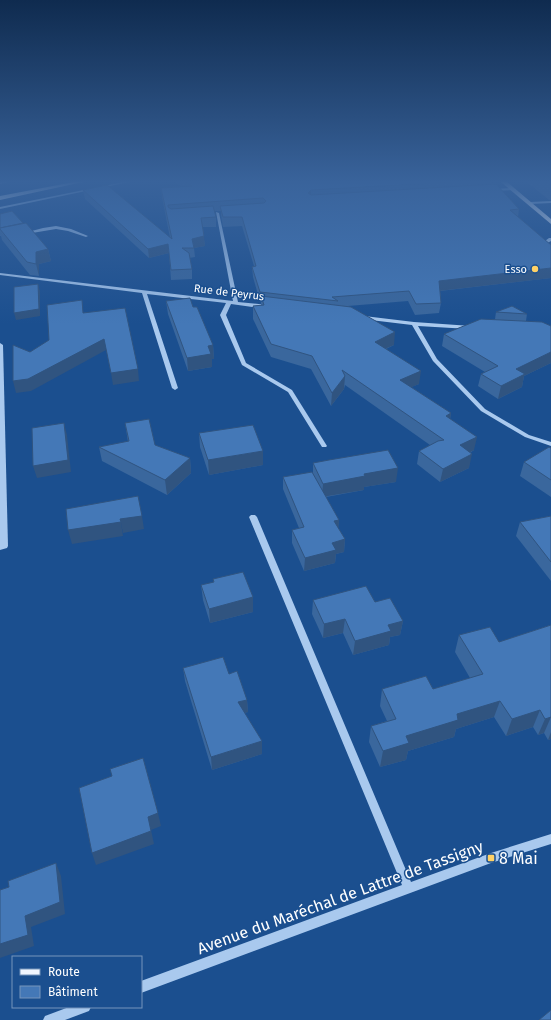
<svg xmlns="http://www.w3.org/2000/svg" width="551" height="1020" font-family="'Fira Sans',sans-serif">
	<rect width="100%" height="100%" fill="#1b4f8f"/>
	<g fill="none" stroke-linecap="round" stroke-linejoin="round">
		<g fill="#a9c9ee" fill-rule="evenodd">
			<path d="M0 182H8L0 184Z"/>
			<path d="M123 182H129L0 209V207Z"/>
			<path d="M512 188H513V190L493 191 491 190 493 189Z"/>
			<path d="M551 201V203L530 204 528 203 530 202Z"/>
			<path d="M216 212 219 213 238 302 268 305 271 307 268 309 231 304 226 315 246 363 292 390 327 446 326 447H322L288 392 242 365 220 315 226 303 147 294 178 388 175 390 172 388 142 293 0 275V273L233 301Z"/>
			<path d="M56 226 71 229 88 236 86 237 68 231 56 229 26 234 24 233 43 228Z"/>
			<path d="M549 238H551V241L546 244 551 248V251L541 244Z"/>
			<path d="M364 316 414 322 471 326 472 327 469 329 418 326 437 359 485 409 529 435 551 442V446L525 437 481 411 433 361 412 325 362 319V317Z"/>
			<path d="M0 343 3 345 8 546 7 548 0 550Z"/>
			<path d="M251 515H255L257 517 411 882 491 853 551 834V844L491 863 141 993V981L402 885 249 517Z"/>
			<path d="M69 1007H91L89 1011 65 1020H43L45 1016Z"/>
		</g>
		<g fill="#f0f6ff" fill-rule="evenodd">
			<path d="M74 182H83L0 200V196Z"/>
			<path d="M501 182H507L551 219V224Z"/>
		</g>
	</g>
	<g fill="#3a679d">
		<path d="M175 182H491L490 184 519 209 518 217 551 245V278L440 291 441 303 439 313 415 315 408 301 348 306 394 345 386 349 419 384 411 387 451 413 450 419 474 450 470 453 469 468 440 482 417 464 419 451 430 445 345 385 344 389 331 406 311 369 271 357 253 319V306L261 305V302H260L253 277 252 267 254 266 242 226 223 227 221 215V211H214L216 217V227H202L205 246 194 248 195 257 189 258 192 269V279L171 280 169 253 149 258 85 199 83 190 170 238 162 197 161 188 182 187Z"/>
		<path d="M527 182H551V200H549Z"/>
		<path d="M0 214 23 223 48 249 51 261 39 264V276L30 275 2 240 1 236H0Z"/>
		<path d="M166 301 193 307 213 345 214 359H212V367L188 371 168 314Z"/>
		<path d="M496 312 527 314 526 321 551 326V363L524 376 522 387 498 399 478 386 481 374 485 372 442 346 444 334 495 319Z"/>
		<path d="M125 423 155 445 190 458 191 473 167 495 102 461 99 447 128 442Z"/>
		<path d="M199 433 263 451V465L209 475 200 447Z"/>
		<path d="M551 448V497L520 476 524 462Z"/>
		<path d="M313 463 396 482 364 487V490L326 497 339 520 338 528 345 539 344 552 336 554 335 563 304 571 292 543V530L299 528 283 489V477L313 473Z"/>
		<path d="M551 516V581L516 536 520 522Z"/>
		<path d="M213 579 253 597V612L210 623 203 600 201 585 213 583Z"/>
		<path d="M313 600 375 602 403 621 400 635 390 637 389 645 353 655 343 633 323 638 312 614Z"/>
		<path d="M551 625V739L548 740 544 733 538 735 533 727 506 736 494 717 456 729 454 737 408 751 406 760 380 767 369 742 371 726 387 721 380 706 382 689H433L470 678 455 652 459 635 499 642Z"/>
		<path d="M183 668 229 674 247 700 248 712 244 713 262 741V754L212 770 185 681Z"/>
	</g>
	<g fill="#305480">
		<path d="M311 190V200L308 193Z"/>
		<path d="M204 236 205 246 194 248 192 239Z"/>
		<path d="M168 244 169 253 149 258 148 249Z"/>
		<path d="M48 249 51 261 39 264V276L36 264V252Z"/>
		<path d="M551 268V278L438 291 439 281Z"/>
		<path d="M38 284 40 291V316L16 320 14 313Z"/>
		<path d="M395 332 394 345 373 354 375 342Z"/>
		<path d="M104 339 106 350 31 391 16 393 13 381Z"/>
		<path d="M213 345 214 359H212V367L188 371 187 358 208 346Z"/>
		<path d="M551 352V363L524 376 522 387 498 399 501 386 516 369Z"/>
		<path d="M138 369 139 381 113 385 111 373Z"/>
		<path d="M421 371 419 384 398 393 400 380Z"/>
		<path d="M345 376 344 389 331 406 332 393Z"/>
		<path d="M451 413 449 426 446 416Z"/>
		<path d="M64 423 67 435 71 472 37 478 33 466Z"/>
		<path d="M477 437 474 450 457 459 460 445Z"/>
		<path d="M263 451V465L209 475 208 460Z"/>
		<path d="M472 454 469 468 440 482 443 469Z"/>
		<path d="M190 458 191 473 167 495 165 480Z"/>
		<path d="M398 468 396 482 364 487V490L322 497 323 484 364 474Z"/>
		<path d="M142 516 144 529 123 533 120 519Z"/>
		<path d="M339 520 338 533 334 521Z"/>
		<path d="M121 522 123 536 72 544 68 530Z"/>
		<path d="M345 539 344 552 336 554 335 563 304 571 305 558 332 543Z"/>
		<path d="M253 597V612L210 623 209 609Z"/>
		<path d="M345 619 343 633 323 638 324 624Z"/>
		<path d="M403 621 400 635 390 637 389 645 353 655 355 641 388 625Z"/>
		<path d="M247 700 248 712 238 715V702Z"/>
		<path d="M500 701 494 717 456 729 454 737 408 751 406 760 380 767 383 751 406 736 457 714Z"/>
		<path d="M540 710 533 727 506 736 512 719Z"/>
		<path d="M551 717 544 733 538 735 545 719Z"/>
		<path d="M551 732V739L548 740Z"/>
		<path d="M262 741V754L212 770 211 757Z"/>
		<path d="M158 813 161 826 151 830 154 844 96 865 92 853 148 817Z"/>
		<path d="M56 863 61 876 65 914 31 927 34 946 0 958V944L25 916Z"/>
	</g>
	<g fill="#4478b7" stroke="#305480">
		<path d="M186 182H451L311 190 308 193 311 195 496 184 519 209 510 210 551 245V268L439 281 441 303 416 304 409 291 332 297 338 301 260 292 252 267 256 266 242 217H223L220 206 264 203 266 201 263 198 168 205V207L171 209 213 206 216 217 201 218 204 236 192 239 194 248H182L189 253 192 269 171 270 168 244 148 249 83 190 107 185 172 239 161 188 192 186Z"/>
		<path d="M546 182H551V185Z"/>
		<path d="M12 211 23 223 0 228V214Z"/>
		<path d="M26 223 48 249 36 252V264L27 262 0 229V228Z"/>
		<path d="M38 284 39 309 14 313V287Z"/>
		<path d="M261 296 351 307 395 332 375 342 421 371 400 380 451 413 446 416 477 437 460 445 472 454 443 469 419 451 438 441 444 440 342 370 345 376 332 393 312 356 271 344 253 306 264 305Z"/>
		<path d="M190 298 193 307H197L213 345 208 346 211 354 187 358 166 301Z"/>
		<path d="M82 300 83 313 125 308 138 369 111 373 104 339 28 379 13 381V345L30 352 49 340 47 305Z"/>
		<path d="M512 306 527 314 496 312Z"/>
		<path d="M481 319 542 322 551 326V352L516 369 525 374 501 386 481 374 498 366 444 334Z"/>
		<path d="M149 419 155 445 190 458 165 480 99 447 129 441 125 423Z"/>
		<path d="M64 423 68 460 33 466 32 428Z"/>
		<path d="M253 425 263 451 208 460 199 433Z"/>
		<path d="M549 447 551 448V480L524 462Z"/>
		<path d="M388 450 398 468 364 474 365 476 323 484 313 463 329 460Z"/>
		<path d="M312 472 339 520 334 521 345 539 332 543 336 550 305 558 292 530 304 527 283 477Z"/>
		<path d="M138 496 142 516 120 519 121 522 68 530 66 509Z"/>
		<path d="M551 516V562L520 522Z"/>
		<path d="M243 572 253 597 209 609 201 585 214 582 213 579Z"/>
		<path d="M366 586 375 602 390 598 403 621 388 625 391 631 355 641 345 619 324 624 313 600Z"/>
		<path d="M551 625V717L545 719 540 710 512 719 500 701 457 714 458 720 406 736 409 743 383 751 371 726 396 719 382 689 426 676 433 689 483 674 459 635 490 627 499 642Z"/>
		<path d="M223 657 229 674 237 671 247 700 238 702 262 741 211 757 183 668Z"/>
		<path d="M143 758 158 813 148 817 151 831 92 853 79 788 112 776 110 769Z"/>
		<path d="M56 863 60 902 25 916 28 935 0 944V890L9 887 8 881Z"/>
		<path d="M551 1010V1020H539Z"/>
	</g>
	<linearGradient id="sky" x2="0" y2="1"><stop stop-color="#0f2b4f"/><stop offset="0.56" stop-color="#39639b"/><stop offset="1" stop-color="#39639b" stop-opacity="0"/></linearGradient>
	<rect width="551" height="324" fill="url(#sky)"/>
	<g fill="#ffd166" stroke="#1b4f8f" stroke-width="1.5">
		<circle cx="535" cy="269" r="4"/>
		<rect x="487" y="854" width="8" height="8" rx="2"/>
	</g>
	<g text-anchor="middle" stroke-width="3" stroke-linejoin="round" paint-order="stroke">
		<g font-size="11" fill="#fff" stroke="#1b4f8f" text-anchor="end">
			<text x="527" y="273">Esso</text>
		</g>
		<g font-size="11" fill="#fff" stroke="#1b4f8f">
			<text transform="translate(229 292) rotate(7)" y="4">Rue de Peyrus</text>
		</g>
		<g font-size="16" fill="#fff" stroke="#1b4f8f" text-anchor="start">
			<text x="499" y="864">8 Mai</text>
		</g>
		<g font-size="16" fill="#fff" stroke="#1b4f8f">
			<text transform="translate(340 897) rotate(-20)" y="6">Avenue du Maréchal de Lattre de Tassigny</text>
		</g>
	</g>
	<rect x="12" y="956" width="130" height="52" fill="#1b4f8f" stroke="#7695bc"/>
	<rect x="20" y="969" width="20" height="6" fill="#f0f6ff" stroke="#7695bc"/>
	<text x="48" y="976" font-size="12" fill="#ffffff">Route</text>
	<rect x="20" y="986" width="20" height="12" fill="#4478b7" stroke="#7695bc"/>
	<text x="48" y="996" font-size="12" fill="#ffffff">Bâtiment</text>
</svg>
